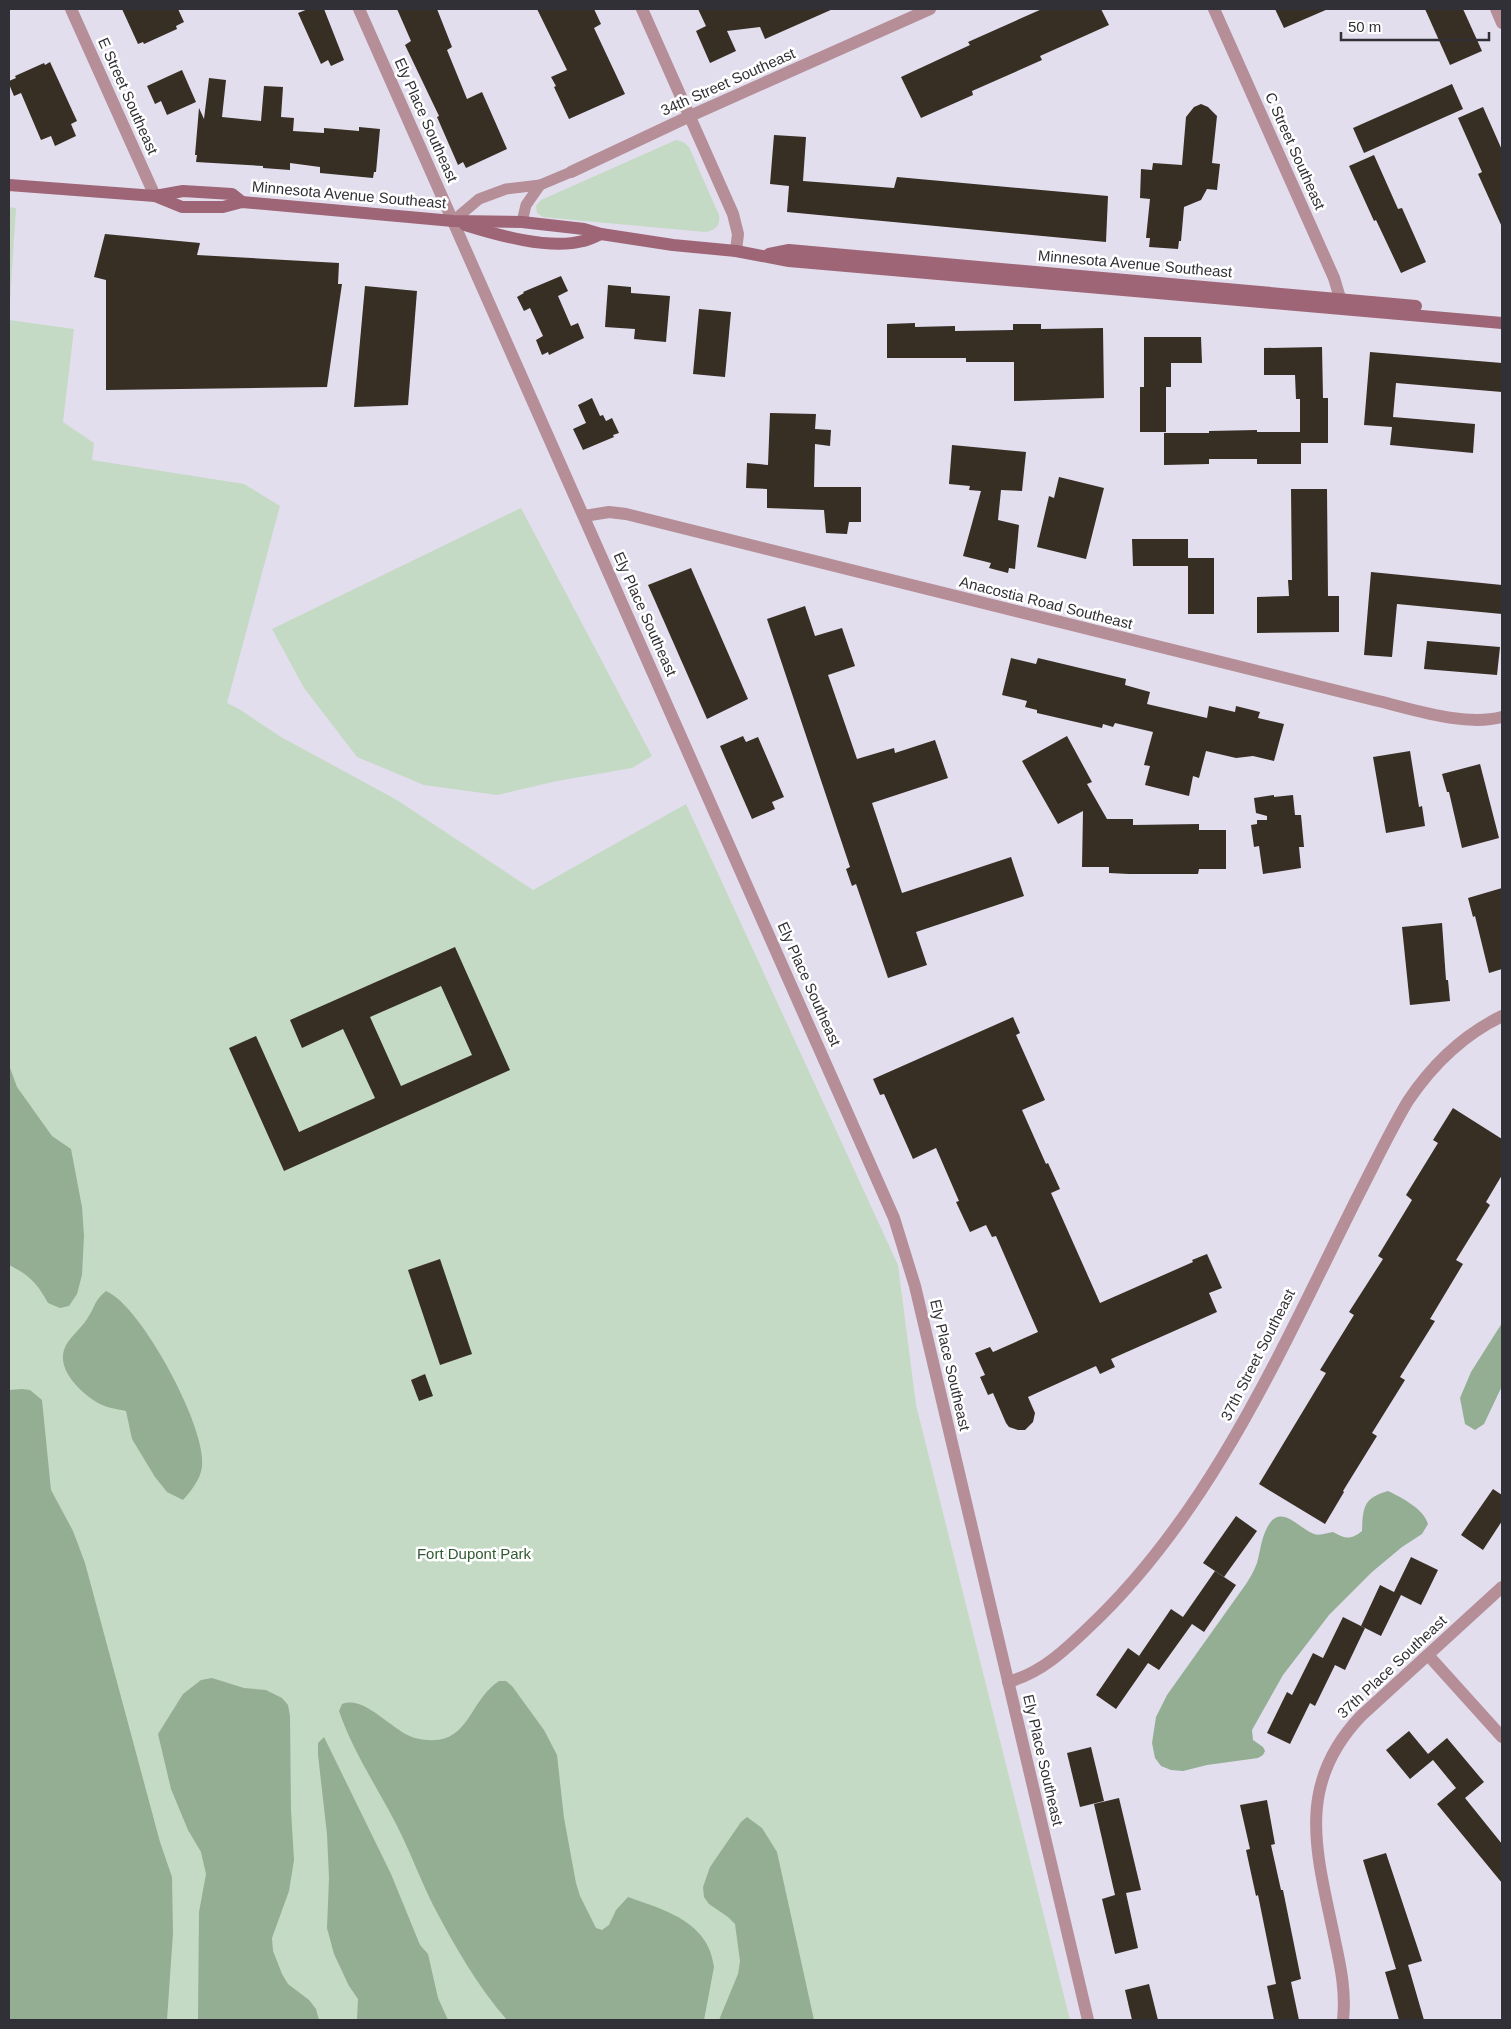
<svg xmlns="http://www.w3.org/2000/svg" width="1511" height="2029" font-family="Arial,sans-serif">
	<rect width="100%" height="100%" fill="#e2deee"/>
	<g fill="#c5dac4">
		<path d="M676 140 683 142 689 147 719 215C721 225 715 231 705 232L552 218 543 217 537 213 536 206 541 200Z"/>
		<path d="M9 207 16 208 9 318Z"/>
		<path d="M9 320 74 329 63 422 94 443 92 460 244 484 280 506 227 703 239 709 281 737 397 800 533 890 686 804 898 1265 916 1405 1070 2020H9Z"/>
		<path d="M521 508 652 756 632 768 557 781 497 795 424 785 357 757 304 688 272 629Z"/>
	</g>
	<g fill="#93ae93">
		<path d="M9 1065 17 1087 52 1136 71 1149 82 1207 84 1236 82 1275 77 1294 69 1306 60 1308 48 1303C38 1284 28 1274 9 1265Z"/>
		<path d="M106 1291C141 1305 208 1430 202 1467 200 1480 191 1491 183 1500L167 1492 155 1477 132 1439 126 1411C118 1409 107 1408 100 1404 83 1395 57 1371 64 1350 67 1339 81 1329 87 1319 96 1306 93 1302 106 1291Z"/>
		<path d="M1502 1323V1386L1484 1424 1475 1430 1465 1424 1460 1398 1471 1372Z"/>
		<path d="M22 1389 30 1390 42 1400 51 1490 73 1531 85 1563 160 1842 172 1877 173 1933 167 2020H9V1390Z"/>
		<path d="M1388 1491C1402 1498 1423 1508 1428 1524L1422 1534 1402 1547 1372 1572 1329 1615 1283 1675 1252 1730 1253 1740 1263 1747 1265 1751 1263 1755 1258 1758 1207 1765 1183 1771 1171 1770 1161 1766 1155 1758 1152 1743 1156 1717 1167 1695 1246 1584C1250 1578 1254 1571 1257 1563 1260 1553 1261 1540 1266 1530 1279 1500 1299 1529 1314 1534 1320 1536 1327 1533 1333 1532 1345 1539 1351 1540 1362 1531 1363 1508 1363 1498 1388 1491Z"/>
		<path d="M212 1678 244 1688 266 1690 282 1698 288 1705 290 1716 291 1810 294 1860 289 1891 272 1938 273 1951 282 1974 288 1984 309 2000 316 2009 319 2020H198L199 1912 206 1874 201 1852 188 1830 171 1789 158 1734 183 1694 201 1680Z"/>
		<path d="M499 1681H506L512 1686 544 1730 557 1755 564 1818 576 1883 580 1896 596 1928 602 1930 609 1925 616 1910 628 1897C665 1910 709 1922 714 1967L704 2020H507C478 1987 454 1945 433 1905 422 1883 413 1859 402 1836 382 1794 354 1755 339 1711L342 1704C366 1695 392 1732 415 1738 470 1751 466 1703 499 1681Z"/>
		<path d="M324 1737 391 1874 420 1945 428 1954 438 1998 448 2020H357L358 1999 349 1986 334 1954 327 1928 329 1878 327 1834 318 1755V1743Z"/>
		<path d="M747 1817 762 1828 777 1852 814 2020H719L738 1974 740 1961 735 1924 728 1917 709 1904 704 1897 703 1887 710 1867 741 1822Z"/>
	</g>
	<g fill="#372e24" fill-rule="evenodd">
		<path d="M122 9H178L184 22 176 26 177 29 144 44 143 42 138 44Z"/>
		<path d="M308 9H324L344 60 331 66 328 60 321 64 298 13Z"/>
		<path d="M397 9H437L452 47 447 50 467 99 482 92 507 149 466 168 463 162 458 165 437 117 439 116 405 45 411 41Z"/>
		<path d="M537 9H594L601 24 594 28 625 94 569 119 554 87 556 86 551 77 567 70Z"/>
		<path d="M698 9H833L765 39 760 27 727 31 736 51 710 63 696 31 706 26Z"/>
		<path d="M1042 9H1101L1109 25 1040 56 1042 60 972 91 973 95 921 118 901 77 970 45 968 42Z"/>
		<path d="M1275 9H1328L1284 28Z"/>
		<path d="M1425 9H1463L1482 51 1450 65Z"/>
		<path d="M50 62 77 121 71 124 76 136 55 146 51 136 41 140 21 93 14 96 9 84V81L16 78 15 76 44 63 45 65Z"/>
		<path d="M182 70 196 102 167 115 161 101 155 104 147 86Z"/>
		<path d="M209 78 226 80 222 117 261 121 264 86 283 87 281 117 294 118 293 131 324 133V128L359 131V127L380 129 376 172H374L373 178 320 173V167L290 163V170L263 168V166L196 162 197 155H195L199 108 204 119Z"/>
		<path d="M1452 84 1463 109 1364 153 1353 128Z"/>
		<path d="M1201 104 1208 107 1217 116 1212 163 1220 164 1217 190 1207 189 1201 200 1184 207 1181 241H1179L1178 249 1149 247 1150 238H1146L1150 199 1140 198 1141 169 1152 170 1153 163 1182 165 1186 117 1194 107Z"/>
		<path d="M1483 107 1502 150V227L1478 174 1482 172 1458 118Z"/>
		<path d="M774 135 806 137 803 181 894 188 897 177 1108 196 1106 242 787 212 789 186 770 184Z"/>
		<path d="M1374 155 1398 209 1402 208 1426 262 1401 273 1376 220 1374 221 1349 166Z"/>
		<path d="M105 234 200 243 197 255 339 263 338 284H342L327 387 106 390V280L94 277Z"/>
		<path d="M561 276 568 291 558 296 571 326 578 323 584 338 549 355 548 352 542 355 536 340 543 336 530 308 524 311 517 297 524 293 523 292Z"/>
		<path d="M608 285 631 287V293L670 296 666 342 634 339 635 329 605 327Z"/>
		<path d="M365 286 417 291 408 405 354 407Z"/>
		<path d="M699 309 731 312 725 377 693 374Z"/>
		<path d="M915 323V327L955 326V331L1013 330V324H1041V329L1103 328 1104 398 1014 401V362H966V358H887V324Z"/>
		<path d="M1144 337H1201L1202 363H1171V387H1166V432H1140V387H1144Z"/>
		<path d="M1322 347 1323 398H1328V443H1301V464H1257V459H1209V464L1164 465V433H1209V431L1257 430V432H1300V399H1296L1295 375H1264V348Z"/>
		<path d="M1370 352 1502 363V392L1396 383 1393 417 1475 424 1473 453 1390 445 1392 427 1364 425Z"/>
		<path d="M592 398 600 416 603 415 606 421 612 418 619 433 613 435 614 437 583 450 573 429 586 423 578 405Z"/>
		<path d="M770 413 816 414 815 429 831 430 830 446 815 444 814 487H861V522H849L847 534 826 533 824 510 767 508V489L746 488 747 463 768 465Z"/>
		<path d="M952 445 1026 452 1022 491 1001 490 998 520 1019 525 1015 569 1009 568 1008 573 989 568 991 563 963 556 981 491 969 490 970 486 949 484Z"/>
		<path d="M1059 477 1104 488 1086 559 1037 547 1049 496 1054 498Z"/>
		<path d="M1291 489H1327L1328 596H1339V632L1257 633V597L1289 596 1288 580H1292Z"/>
		<path d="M1132 539H1188V558H1214V614H1188V566H1133Z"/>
		<path d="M691 568 748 699 707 719 648 585Z"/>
		<path d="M1371 572 1502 585V614L1397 604 1392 657 1364 655Z"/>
		<path d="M805 606 815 636 842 628 855 666 828 675 857 759 894 748 895 753 935 740 948 778 872 803 902 893 1011 857 1024 896 916 932 927 965 888 978 856 884 852 886 846 869 850 867 767 619Z"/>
		<path d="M1427 641 1500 647 1497 675 1424 669Z"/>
		<path d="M1011 658 1036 664 1038 658 1126 679 1125 685 1150 692 1147 704 1207 718 1209 706 1235 712 1236 706 1260 712 1258 718 1284 724 1274 761 1253 756 1236 758 1206 751 1199 778 1193 776 1189 796 1145 785 1150 766 1144 765 1153 732 1115 723 1113 727 1103 724 1102 728 1037 713V710L1025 707 1027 701 1002 695Z"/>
		<path d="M743 736 746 742 758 737 784 797 772 802 775 809 752 819 720 746Z"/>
		<path d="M1067 736 1092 782 1087 784 1107 819H1133V825L1199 824V830H1226V869H1199L1198 874H1129L1109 873V867H1082L1083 811 1058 824 1022 761Z"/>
		<path d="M1410 751 1419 807 1422 806 1425 826 1386 833 1373 757Z"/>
		<path d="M1480 764 1499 838 1462 848 1449 792H1447L1442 774Z"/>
		<path d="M1274 795V797L1293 795 1295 815H1301L1304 847H1299L1301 868 1263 874 1259 846 1254 847 1251 825 1257 824V820H1267V816L1256 813 1254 798Z"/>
		<path d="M1502 888V969L1489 973 1475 916 1473 917 1468 898Z"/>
		<path d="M1442 923 1446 980H1448L1450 1001 1410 1005 1402 927Z"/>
		<path d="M455 947 510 1070 284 1171 229 1048 256 1036 299 1132 375 1098 343 1029 302 1048 290 1020ZM441 986 472 1055 401 1086 370 1017Z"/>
		<path d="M1013 1017 1020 1033 1016 1035 1045 1100 1022 1110 1046 1164 1048 1163 1060 1189 1051 1193 1100 1303 1193 1262 1192 1260 1207 1254 1222 1288 1209 1293 1217 1312 1111 1359 1115 1367 1100 1374 1096 1366 1028 1397 1035 1413 1033 1422 1025 1430H1018L1009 1427 1006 1423 993 1393 988 1395 980 1377 985 1375 975 1353 990 1347 993 1352 1038 1332 996 1236 992 1237 986 1225 970 1232 956 1202 959 1201 936 1148 913 1159 884 1094 880 1095 873 1079Z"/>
		<path d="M1453 1108 1502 1139V1175L1486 1202 1490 1205 1456 1260 1463 1264 1430 1319 1435 1321 1400 1377 1405 1380 1372 1433 1377 1436 1343 1491 1344 1492 1325 1524 1259 1484 1326 1373 1320 1370 1354 1315 1349 1312 1383 1259 1378 1256 1412 1200 1406 1195 1438 1143 1433 1140Z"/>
		<path d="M440 1259 472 1354 440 1365 408 1270Z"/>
		<path d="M425 1374 433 1396 419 1401 411 1380Z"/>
		<path d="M1493 1489 1502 1495V1521L1483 1550 1461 1535Z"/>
		<path d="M1236 1516 1257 1531 1224 1577 1203 1563Z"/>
		<path d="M1411 1557 1438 1570 1421 1605 1401 1595 1381 1636 1361 1626 1380 1585 1394 1592Z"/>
		<path d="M1215 1571 1236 1585 1204 1632 1192 1624 1159 1670 1148 1663 1116 1709 1096 1695 1128 1648 1142 1658 1139 1656 1171 1609 1183 1617Z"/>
		<path d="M1343 1617 1365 1628 1345 1670 1335 1665 1315 1706 1310 1703 1290 1744 1267 1733 1287 1692 1292 1695 1313 1653 1323 1658Z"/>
		<path d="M1409 1731 1428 1754 1447 1738 1484 1782 1465 1798 1502 1844V1883L1437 1804 1456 1788 1433 1760 1410 1779 1386 1750Z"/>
		<path d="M1091 1747 1104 1801 1080 1807 1067 1753Z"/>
		<path d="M1119 1798 1141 1890 1126 1893 1138 1948 1115 1954 1102 1899 1115 1895 1094 1804Z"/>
		<path d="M1267 1800 1275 1844 1271 1845 1281 1890H1283L1301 1979 1291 1982 1299 2020H1274L1267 1986 1276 1984 1258 1895 1256 1896 1246 1850 1250 1849 1240 1805Z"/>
		<path d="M1386 1853 1422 1961 1408 1965 1424 2020H1399L1385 1972 1396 1969 1363 1860Z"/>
		<path d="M1149 1984 1158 2020H1132L1125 1990Z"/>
	</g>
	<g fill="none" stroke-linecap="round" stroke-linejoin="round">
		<g stroke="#b58e98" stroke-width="11">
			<path d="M453 221 479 199 506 189 540 185 571 172"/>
			<path d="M522 222 526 205 540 185"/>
		</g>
		<g stroke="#b58e98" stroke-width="12">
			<path d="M71 9 155 196"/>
			<path d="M359 9 894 1218 915 1286 1088 2020"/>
			<path d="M642 9 733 214 738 234 736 251"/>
			<path d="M1214 9 1334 278 1343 308"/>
			<path d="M1496 9 1502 23"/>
			<path d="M571 172 690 116 930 9"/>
			<path d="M584 516 609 512 626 514 1374 700C1413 709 1464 727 1502 717"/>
			<path d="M1428 1655 1502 1737"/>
			<path d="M1008 1682C1041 1673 1064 1651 1088 1628 1213 1511 1283 1345 1359 1194 1375 1163 1390 1131 1408 1101 1432 1065 1463 1035 1502 1016"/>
			<path d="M1343 2020C1346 1993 1341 1968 1335 1941 1318 1856 1293 1787 1361 1716L1502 1587"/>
		</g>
		<g stroke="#9d6575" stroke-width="12">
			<path d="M9 185 155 196 183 191 232 194 242 202"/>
			<path d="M155 196 182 207H223L242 202 453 221 522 222 584 229 601 234 673 245 736 251 789 261 1502 323"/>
			<path d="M465 225C497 235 549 250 583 241 589 240 595 237 601 234"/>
			<path d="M769 254 789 250 1416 306"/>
		</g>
	</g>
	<g text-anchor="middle" stroke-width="5" stroke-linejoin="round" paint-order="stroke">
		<g font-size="15" fill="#313036" stroke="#fff">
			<text transform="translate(728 82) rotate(-24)" y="5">34th Street Southeast</text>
			<text transform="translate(128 96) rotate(66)" y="5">E Street Southeast</text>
			<text transform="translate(426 120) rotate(66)" y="5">Ely Place Southeast</text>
			<text transform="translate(1295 151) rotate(66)" y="5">C Street Southeast</text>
			<text transform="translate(349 195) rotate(5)" y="5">Minnesota Avenue Southeast</text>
			<text transform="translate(1135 264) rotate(5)" y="5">Minnesota Avenue Southeast</text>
			<text transform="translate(1046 603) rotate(14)" y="5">Anacostia Road Southeast</text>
			<text transform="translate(645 614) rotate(66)" y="5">Ely Place Southeast</text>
			<text transform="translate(809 984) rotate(66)" y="5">Ely Place Southeast</text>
			<text transform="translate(1258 1355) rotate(-63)" y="5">37th Street Southeast</text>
			<text transform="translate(950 1365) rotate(77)" y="5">Ely Place Southeast</text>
			<text transform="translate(1392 1667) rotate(-43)" y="5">37th Place Southeast</text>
			<text transform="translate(1043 1760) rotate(77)" y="5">Ely Place Southeast</text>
		</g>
		<g font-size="15" fill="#305a32" stroke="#fff">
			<text x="474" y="1559">Fort Dupont Park</text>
		</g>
	</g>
	<rect width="1511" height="2029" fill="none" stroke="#313036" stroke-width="20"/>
	<path d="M1341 32v8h148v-8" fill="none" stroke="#313036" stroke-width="2.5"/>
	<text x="1348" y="32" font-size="15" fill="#313036" stroke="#ffffff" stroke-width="4" paint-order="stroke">50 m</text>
</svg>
